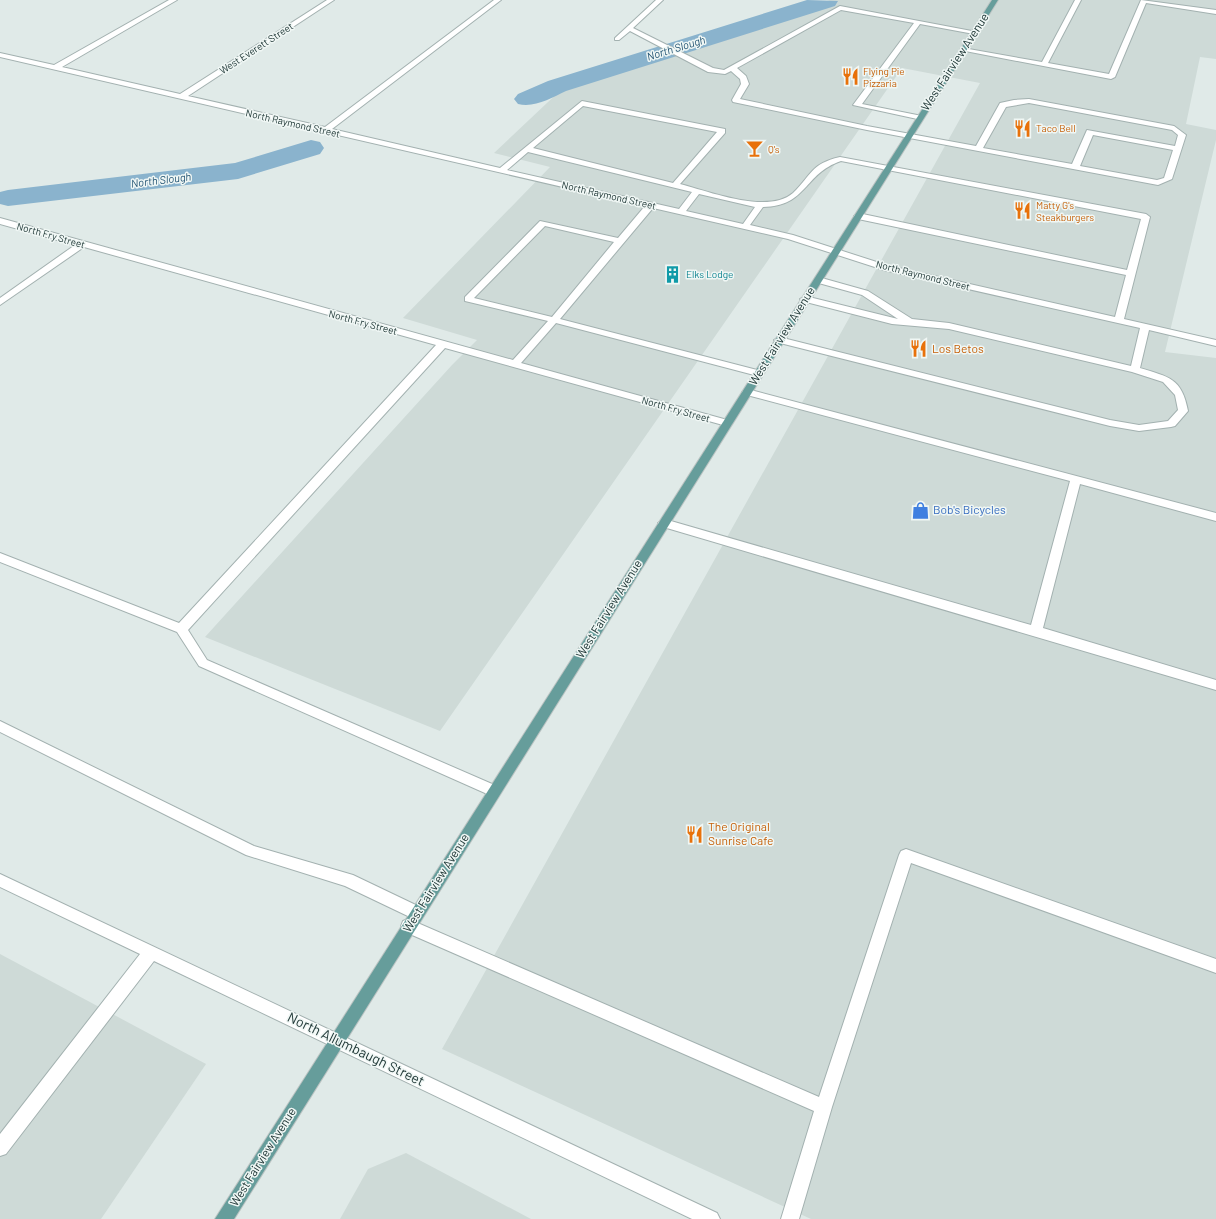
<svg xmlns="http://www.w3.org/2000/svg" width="1216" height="1219" font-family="Barlow,sans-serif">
	<rect width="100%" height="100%" fill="#e0eae8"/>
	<g fill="#cedad7">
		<path d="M830 0H1216V59L1200 57 1186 124 1216 130V140L1165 352 1216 358V1219H811L442 1049 980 83 902 68 440 731 205 637 452 365 477 340 403 318 550 167 494 153 565 86Z"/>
		<path d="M0 954 206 1064 101 1219H0Z"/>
		<path d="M406 1153 531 1219H340L368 1169Z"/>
	</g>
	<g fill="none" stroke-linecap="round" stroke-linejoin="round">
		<g fill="#8ab3cd" fill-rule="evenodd">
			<path d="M807 0 838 1 835 6 566 91C551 98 535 108 518 104L514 99 518 94 548 81Z"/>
			<path d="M311 140 320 142 324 148 320 154 238 179 8 206 0 204V192L8 190 235 163Z"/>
		</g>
		<defs>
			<g id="minor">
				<path d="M169 0H177L62 67 180 94 327 0H334L188 96 325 127 494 0H501L332 129 500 168 582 101 725 129V133L680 184C708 191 768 215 793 193 812 175 810 164 840 157L1146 214 1150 217 1124 319 1216 340V346L1149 330 1140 368C1169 377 1182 378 1188 411L1175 426 1171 427 1139 431 1110 426 776 342 774 340 779 337 1110 420 1139 425 1168 421 1178 410 1175 395 1163 382 1132 372 949 329 892 324 802 301 800 299 805 296 898 319 862 295 815 282V278L818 277 868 291 912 319 949 323 1131 366 1140 328 884 270 788 239 653 208 560 319 761 371 763 373 761 375 758 376 556 323 521 363 731 421 732 423 731 425H723L445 348 188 630 207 660 499 787 501 791 499 795 494 797 199 666 177 632 0 562V553L179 623 436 345 84 247 0 305V298L75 245 0 224V218L513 360 548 321 465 301V297L540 221 618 238 645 206 0 57V53L54 65ZM583 106 717 132 673 183 533 148ZM528 152 692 192 679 209 507 170ZM841 161 1141 219 1127 270 858 213 854 216 858 219 1126 275 1115 317 886 265 793 235 750 225 763 207C808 206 803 174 841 161ZM699 194 755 207 743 224 686 211ZM545 226 614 242 552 317 474 298Z"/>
				<path d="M656 0H663L633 28 713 68 724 70 840 6 977 32 974 34 920 24 862 104 922 116V120L853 105 914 23 841 10 737 68 746 76 749 84 740 99 867 126 976 146 1000 103 1014 100 1029 99 1174 126 1186 135 1172 179 1158 185 867 130 733 102 732 100 741 84 740 79 731 71 725 74 708 72 630 31 619 40H615V38ZM1029 103 1172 130 1178 135 1175 146 1087 130 1072 164 983 148 1006 107ZM1093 135 1173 150 1164 178 1157 180 1080 166Z"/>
				<path d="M1075 0H1081L1048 63 1109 74 1141 0 1216 10V14L1146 3 1115 77 1111 79 960 50 963 48 1042 62Z"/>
				<path d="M747 389 1216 513V521L1080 484 1043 628 1216 680V690L660 526 658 523 664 519 1031 625 1070 481 743 394 742 392Z"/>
				<path d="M0 721 254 846 353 875 422 908 424 913 422 918 417 920 412 918 345 886 246 855 0 732Z"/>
				<path d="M906 849 1216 959V973L911 863 832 1107 799 1219H781L814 1111 403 931 401 926 403 921 408 919 413 921 819 1097 899 855 901 851Z"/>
				<path d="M0 874 717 1213 720 1219H692L154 961 6 1154 0 1156V1134L140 954 0 887Z"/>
			</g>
			<path id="major" d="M992 0H998L234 1219H215Z"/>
		</defs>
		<use href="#minor" stroke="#a3b1b0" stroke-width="2"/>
		<use href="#major" stroke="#bcc4c3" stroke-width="2"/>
		<use href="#minor" fill="#fff" fill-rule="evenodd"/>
		<use href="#major" fill="#669d9b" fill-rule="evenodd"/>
	</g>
	<defs>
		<symbol id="restaurant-bare" viewBox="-9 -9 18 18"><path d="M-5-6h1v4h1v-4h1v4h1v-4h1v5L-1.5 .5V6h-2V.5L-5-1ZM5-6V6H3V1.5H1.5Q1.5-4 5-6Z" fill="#e8710a" stroke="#f0f7f5" stroke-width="2.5" paint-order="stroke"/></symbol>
		<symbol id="bar-bare" viewBox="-9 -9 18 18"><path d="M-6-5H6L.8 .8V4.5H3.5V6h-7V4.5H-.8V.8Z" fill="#e8710a" stroke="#f0f7f5" stroke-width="2.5" paint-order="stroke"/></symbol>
		<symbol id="building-bare" viewBox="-9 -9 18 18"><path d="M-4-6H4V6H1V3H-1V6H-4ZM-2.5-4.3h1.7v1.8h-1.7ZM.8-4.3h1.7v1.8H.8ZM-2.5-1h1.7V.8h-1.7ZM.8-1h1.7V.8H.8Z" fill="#0f9aa8" stroke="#f0f7f5" stroke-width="2.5" paint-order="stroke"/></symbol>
		<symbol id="shop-bare" viewBox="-9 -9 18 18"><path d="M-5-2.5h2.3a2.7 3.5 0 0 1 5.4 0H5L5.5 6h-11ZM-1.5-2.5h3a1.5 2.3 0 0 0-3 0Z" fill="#3f7fe0" stroke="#f0f7f5" stroke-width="2.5" paint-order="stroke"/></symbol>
	</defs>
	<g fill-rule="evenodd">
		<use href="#restaurant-bare" x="838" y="64" width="25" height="25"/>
		<use href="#restaurant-bare" x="1010" y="116" width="25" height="25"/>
		<use href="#bar-bare" x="742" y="136" width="25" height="25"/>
		<use href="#restaurant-bare" x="1010" y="198" width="25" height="25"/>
		<use href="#building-bare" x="660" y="262" width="25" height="25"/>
		<use href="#restaurant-bare" x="906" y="336" width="25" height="25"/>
		<use href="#shop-bare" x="908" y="498" width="25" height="25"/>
		<use href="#restaurant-bare" x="682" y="822" width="25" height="25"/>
	</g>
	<g text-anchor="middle" stroke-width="3" stroke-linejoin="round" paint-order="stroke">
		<g font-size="10" fill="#213938" stroke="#f0f7f5">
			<text transform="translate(256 48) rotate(-33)" y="4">West Everett Street</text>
			<text transform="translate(293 123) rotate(13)" y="4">North Raymond Street</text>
			<text transform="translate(609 195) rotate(13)" y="4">North Raymond Street</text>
			<text transform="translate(51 235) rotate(16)" y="4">North Fry Street</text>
			<text transform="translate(923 275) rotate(14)" y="4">North Raymond Street</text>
			<text transform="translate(363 322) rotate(15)" y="4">North Fry Street</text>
			<text transform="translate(676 409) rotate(16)" y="4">North Fry Street</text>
		</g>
		<g font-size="10" fill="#c56008" stroke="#f0f7f5" text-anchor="start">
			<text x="863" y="75">Flying Pie<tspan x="863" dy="12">Pizzaria</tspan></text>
			<text x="1036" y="132">Taco Bell</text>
			<text x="768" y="153">Q's</text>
			<text x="1036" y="209">Matty G's<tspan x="1036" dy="12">Steakburgers</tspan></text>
		</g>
		<g font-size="10" fill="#0d838f" stroke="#f0f7f5" text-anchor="start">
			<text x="686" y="278">Elks Lodge</text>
		</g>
		<g font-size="11" font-style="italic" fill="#1f5171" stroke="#f0f7f5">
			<text transform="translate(676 48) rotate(-17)" y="4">North Slough</text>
			<text transform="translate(161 180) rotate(-7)" y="4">North Slough</text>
		</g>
		<g font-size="12" fill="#213938" stroke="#f0f7f5">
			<text transform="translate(955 62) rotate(-57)" y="4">West Fairview Avenue</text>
			<text transform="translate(782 336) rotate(-58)" y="4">West Fairview Avenue</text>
			<text transform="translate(609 609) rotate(-58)" y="4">West Fairview Avenue</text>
			<text transform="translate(436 883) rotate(-58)" y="4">West Fairview Avenue</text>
			<text transform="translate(263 1157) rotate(-58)" y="4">West Fairview Avenue</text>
		</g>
		<g font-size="12" fill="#c56008" stroke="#f0f7f5" text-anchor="start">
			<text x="932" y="353">Los Betos</text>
			<text x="708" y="831">The Original<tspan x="708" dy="14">Sunrise Cafe</tspan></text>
		</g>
		<g font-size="12" fill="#366cbe" stroke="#f0f7f5" text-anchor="start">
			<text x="933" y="514">Bob's Bicycles</text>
		</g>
		<g font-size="14" fill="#213938" stroke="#f0f7f5">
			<text transform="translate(356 1049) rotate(26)" y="5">North Allumbaugh Street</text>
		</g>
	</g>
</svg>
